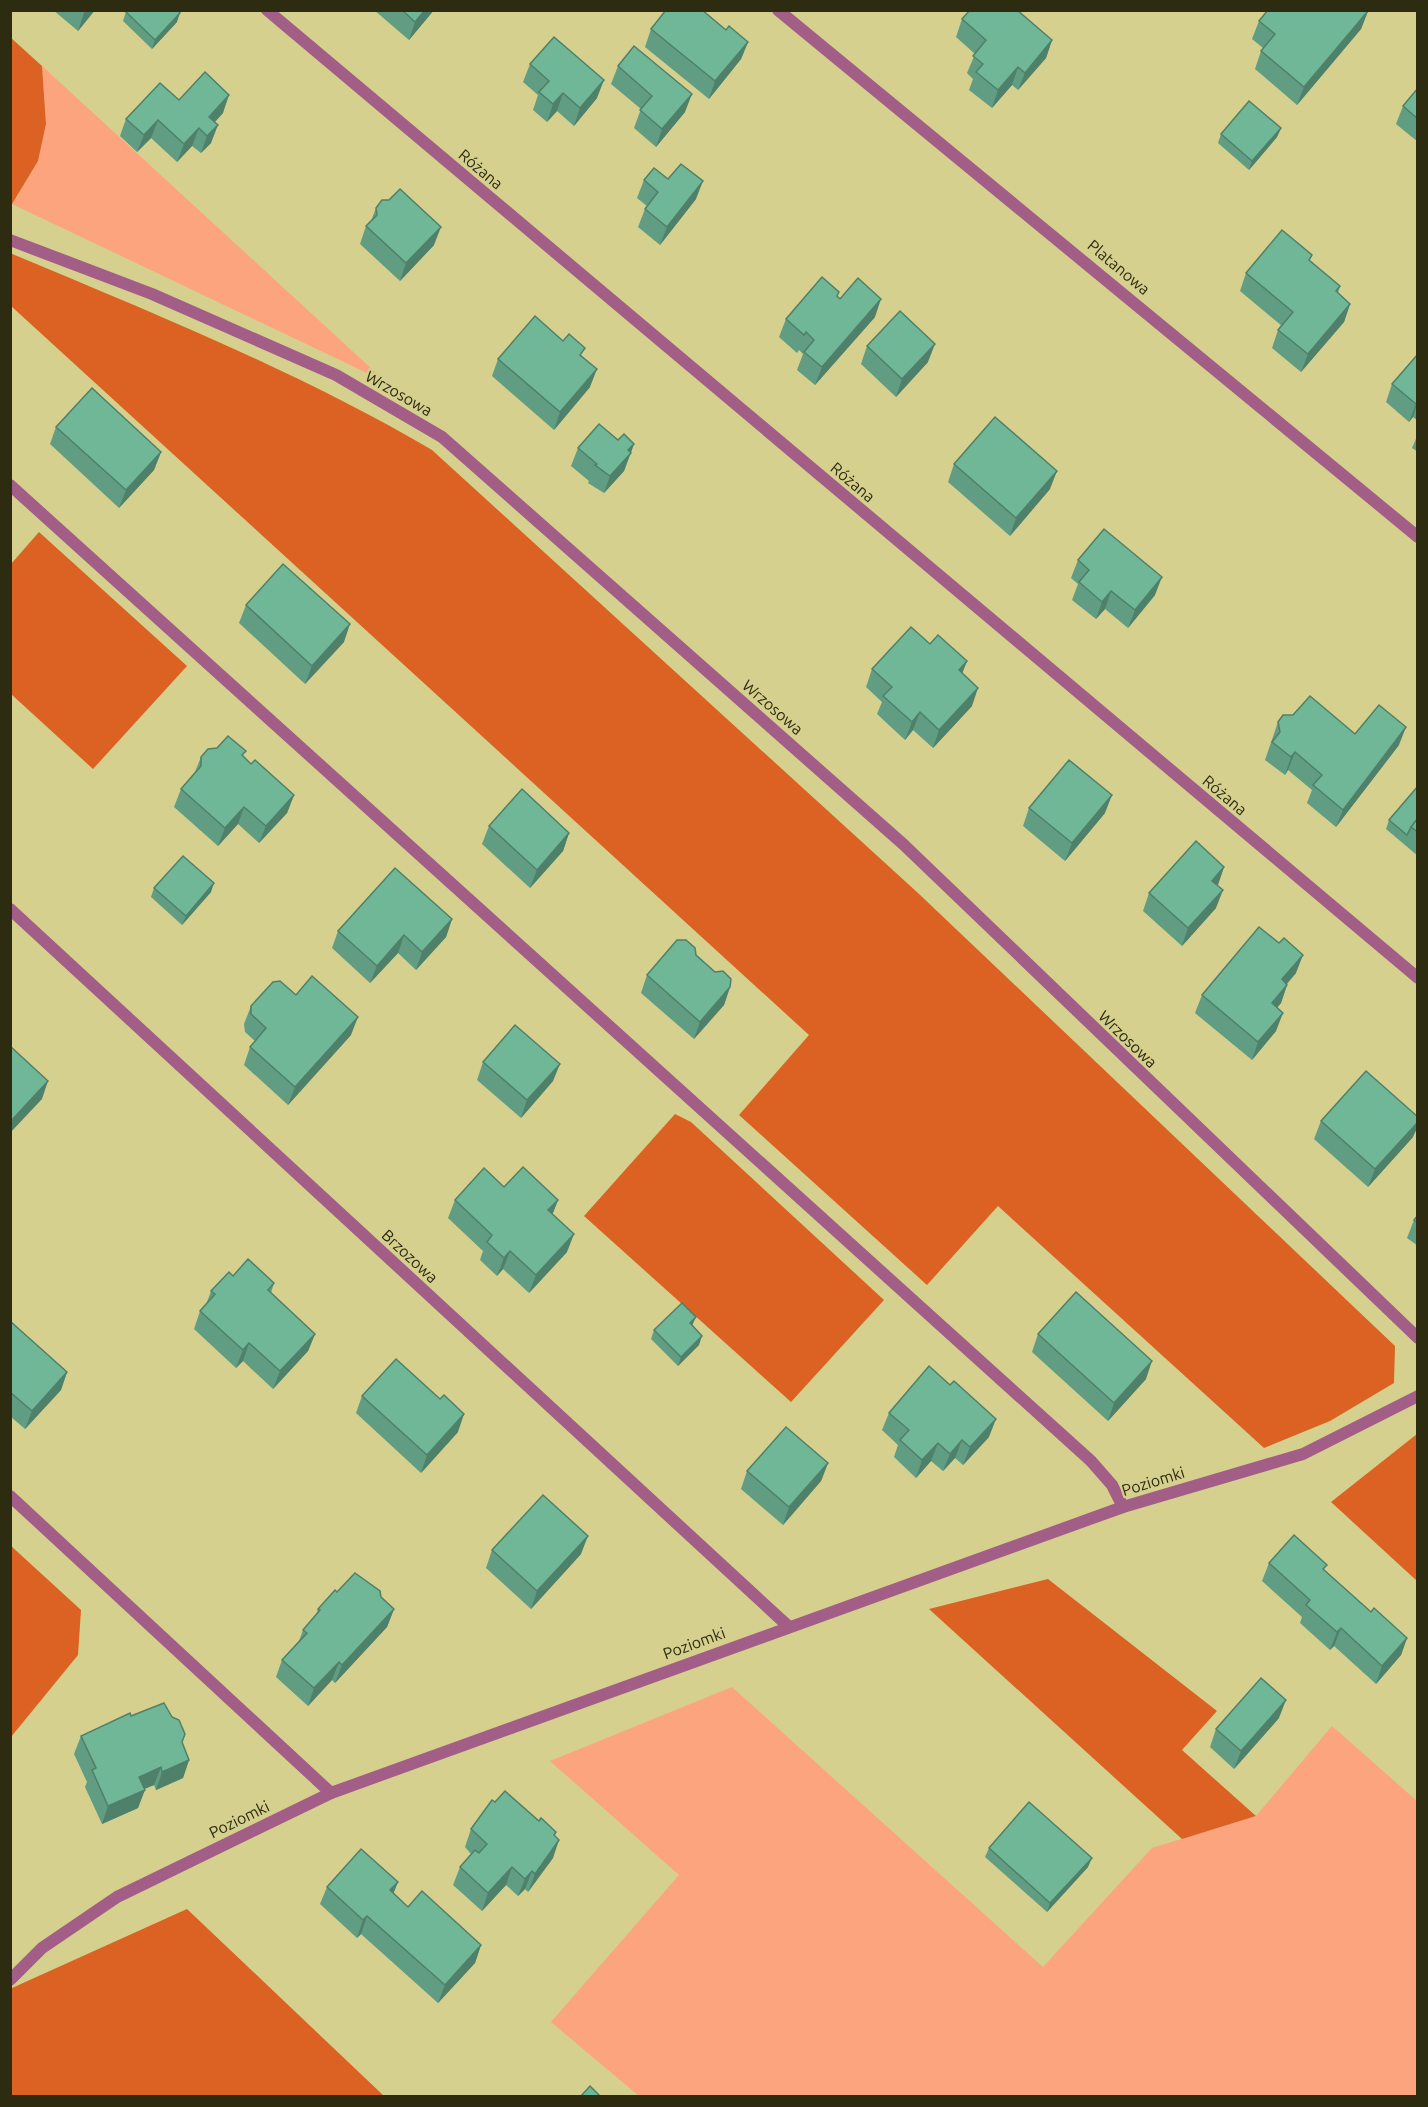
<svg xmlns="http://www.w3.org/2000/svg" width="1428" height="2107" font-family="Ubuntu,sans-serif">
	<rect width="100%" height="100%" fill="#d5d08e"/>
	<g fill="#fba47e">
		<path d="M42 66 386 382 12 204 38 161 46 124Z"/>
		<path d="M732 1687 1043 1967 1152 1848 1256 1816 1332 1726 1417 1801V2096H639L551 2022 679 1875 550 1761Z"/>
	</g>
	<g fill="#db6223">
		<path d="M10 37 42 66 46 124 38 161 12 204Z"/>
		<path d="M10 253C153 313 299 372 432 450L918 893 1395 1346 1394 1383 1330 1421 1264 1448 998 1206 927 1285 739 1115 809 1035 11 306Z"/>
		<path d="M39 532 187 666 93 769 11 694V564Z"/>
		<path d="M675 1114 691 1122 884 1300 791 1402 584 1216Z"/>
		<path d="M1417 1434V1581L1331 1502Z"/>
		<path d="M10 1545 81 1610 78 1655 11 1737Z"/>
		<path d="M1048 1579 1217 1711 1182 1750 1256 1816 1182 1839 929 1609Z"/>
		<path d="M187 1909 384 2096H11L12 1988Z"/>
	</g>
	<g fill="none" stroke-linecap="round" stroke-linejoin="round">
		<path stroke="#a25e87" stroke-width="12" d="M10 1496 331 1793"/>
		<g stroke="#a25e87" stroke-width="12">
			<path d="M267 10 1418 978"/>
			<path d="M778 10 1418 537"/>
			<path d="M10 240 152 294 336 375 442 437 903 844 1418 1338"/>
			<path d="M10 485 1091 1461 1112 1485 1123 1507"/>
			<path d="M10 909 788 1626"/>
			<path d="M10 1980 42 1948 117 1897 331 1793 1123 1507 1303 1454 1418 1396"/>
		</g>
	</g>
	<g fill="#609d82">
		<path d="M53 10H95L78 31Z"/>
		<path d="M374 10H434L409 40Z"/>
		<path d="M1368 11 1361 29 1297 105 1255 69 1261 51 1263 48 1252 39 1259 21Z"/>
		<path d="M126 12 177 22 152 49 123 21Z"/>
		<path d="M962 19 1052 40 1046 58 1018 90 1012 85 992 108 969 90 973 79 967 73 975 54 956 37Z"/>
		<path d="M651 29 726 30 748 42 741 59 709 99 645 47Z"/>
		<path d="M530 64 597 98 574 126 557 111 547 122 533 110 538 95 523 82Z"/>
		<path d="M618 66 685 112 656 147 634 128 641 109 611 84Z"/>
		<path d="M1418 88V142L1396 124 1403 106Z"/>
		<path d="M179 100 223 113 215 122 211 143 201 153 192 146 177 162 151 138 137 152 120 136 126 119Z"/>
		<path d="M1281 128 1277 137 1249 170 1218 143 1221 134Z"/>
		<path d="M668 179 696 199 660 245 638 227 645 209 647 206 637 198 644 180Z"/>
		<path d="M376 208 434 245 400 281 360 244 366 226 371 221Z"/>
		<path d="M1310 261 1340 286 1338 293 1350 304 1344 322 1301 372 1272 348 1278 330 1282 326 1240 291 1246 273Z"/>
		<path d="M837 296 840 299 875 317 815 385 797 370 803 354 799 350 797 353 779 337 786 319Z"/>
		<path d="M867 346 928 362 896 397 861 364Z"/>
		<path d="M1418 354V421L1413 417 1409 422 1386 402 1392 384Z"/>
		<path d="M498 359 590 387 554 430 492 376Z"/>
		<path d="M56 427 161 452 154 470 119 508 50 444Z"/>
		<path d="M1418 434V452L1412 448Z"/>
		<path d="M618 440 634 444 624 471 604 493 588 483 589 481 571 466 578 448Z"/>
		<path d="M954 464 1050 489 1010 536 948 482Z"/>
		<path d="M1078 560 1155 595 1128 628 1105 609 1096 619 1072 600 1078 584 1071 578Z"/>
		<path d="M246 605 344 642 305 684 239 623Z"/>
		<path d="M930 644 967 661 962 673 972 706 933 748 913 730 905 740 877 714 882 702 866 687 872 669Z"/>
		<path d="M1278 722 1355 734 1399 745 1336 827 1307 803 1312 790 1288 770 1285 775 1265 760Z"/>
		<path d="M201 757H244L251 764 294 795 287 813 259 843 238 824 218 846 174 807 181 789 195 772Z"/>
		<path d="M1418 786V856L1386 829 1389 820Z"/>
		<path d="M1029 808 1105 813 1065 861 1023 826Z"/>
		<path d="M489 826 569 833 563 851 530 888 482 844Z"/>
		<path d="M1224 867 1217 886 1216 908 1182 946 1143 911 1149 893Z"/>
		<path d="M154 888 211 892 182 925 151 897Z"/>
		<path d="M452 919 446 937 416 970 398 953 370 983 332 948 338 931Z"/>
		<path d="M696 955 730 987 724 1005 694 1039 641 993 647 975Z"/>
		<path d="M1296 973 1287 984V985L1281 1003 1277 1008 1276 1031 1252 1060 1195 1013 1202 995Z"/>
		<path d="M296 995 351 1035 288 1105 244 1065 250 1047 255 1041 245 1032 244 1024 251 1006Z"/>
		<path d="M483 1062 553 1081 521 1118 477 1080Z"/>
		<path d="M1321 1121 1413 1137 1368 1187 1314 1139Z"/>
		<path d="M504 1187 558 1200 552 1215 567 1252 529 1293 503 1269 497 1276 480 1260 483 1251 448 1218 455 1200Z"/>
		<path d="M1418 1215V1246L1407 1238 1414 1220Z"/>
		<path d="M233 1276 274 1283 271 1293 315 1334 308 1351 273 1389 243 1361 236 1368 194 1329 200 1311 206 1305 211 1291Z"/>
		<path d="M10 1321 67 1372 61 1390 25 1429 10 1416Z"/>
		<path d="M692 1326 699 1345 678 1366 651 1339 654 1330Z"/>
		<path d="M1038 1334 1146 1379 1108 1421 1032 1352Z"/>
		<path d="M362 1396 440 1399 458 1432 421 1473 356 1413Z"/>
		<path d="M889 1413 989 1437 963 1465 955 1458 943 1471 931 1461 916 1478 894 1457 898 1445 882 1430Z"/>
		<path d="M828 1463 821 1481 783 1525 741 1489 747 1471Z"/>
		<path d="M492 1550 581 1554 531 1609 486 1568Z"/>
		<path d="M1269 1563 1325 1571 1371 1612 1407 1638 1401 1655 1376 1684 1334 1646 1330 1650 1300 1623 1302 1617 1262 1581Z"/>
		<path d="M337 1592 381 1597 394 1609 387 1627 335 1683 332 1680 308 1706 276 1677 282 1660 299 1641 303 1630 316 1616 318 1609Z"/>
		<path d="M131 1716 182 1743 189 1760 183 1778 156 1790 154 1785 144 1789 138 1808 102 1824 85 1787 87 1782 74 1754 81 1736Z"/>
		<path d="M1279 1718 1234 1769 1210 1747 1216 1729Z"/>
		<path d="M495 1802 555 1836 553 1858 528 1892 525 1889 518 1896 506 1885 482 1911 453 1885 460 1867 471 1854 465 1847 471 1829Z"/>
		<path d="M989 1848 1088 1867 1047 1912 985 1857Z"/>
		<path d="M327 1887 393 1893 408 1907 481 1945 475 1963 438 2003 361 1934 357 1938 320 1904Z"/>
	</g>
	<g fill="#4e806a">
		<path d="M86 10H95L78 31 84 13Z"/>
		<path d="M425 10H434L409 40 415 22Z"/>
		<path d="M1368 11 1361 29 1297 105 1304 87Z"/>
		<path d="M180 13 177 22 152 49 155 40Z"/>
		<path d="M1052 40 1046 58 1018 90 1025 73Z"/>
		<path d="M748 42 741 59 709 99 715 81Z"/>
		<path d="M1018 67 1012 85 992 108 998 90Z"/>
		<path d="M604 80 597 98 574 126 580 108Z"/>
		<path d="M563 93 557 111 547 122 553 104Z"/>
		<path d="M692 94 685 112 656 147 662 129Z"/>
		<path d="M229 95 223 113 204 133 209 117Z"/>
		<path d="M158 120 151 138 137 152 144 135Z"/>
		<path d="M218 125 211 143 201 153 207 136Z"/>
		<path d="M199 128 192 146 177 162 184 144Z"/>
		<path d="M1281 128 1277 137 1249 170 1252 161Z"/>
		<path d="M703 181 696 199 660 245 667 227Z"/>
		<path d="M441 227 434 245 400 281 406 263Z"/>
		<path d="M881 299 875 317 815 385 822 367Z"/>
		<path d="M1350 304 1344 322 1301 372 1308 354Z"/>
		<path d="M935 344 928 362 896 397 902 379Z"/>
		<path d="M597 369 590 387 554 430 560 412Z"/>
		<path d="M1418 401 1413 417 1409 422 1416 404Z"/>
		<path d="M634 444 624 471 604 493 610 476 628 450Z"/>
		<path d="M161 452 154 470 119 508 126 490Z"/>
		<path d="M1057 471 1050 489 1010 536 1016 518Z"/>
		<path d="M1162 577 1155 595 1128 628 1135 610Z"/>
		<path d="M1111 591 1105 609 1096 619 1102 602Z"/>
		<path d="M350 624 344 642 305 684 312 666Z"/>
		<path d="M967 661 960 679 959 670Z"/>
		<path d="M978 688 972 706 933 748 939 730Z"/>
		<path d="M920 712 913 730 905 740 912 722Z"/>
		<path d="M1406 727 1399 745 1336 827 1343 810Z"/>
		<path d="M1295 752 1288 770 1285 775 1291 757Z"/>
		<path d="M294 795 287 813 259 843 266 826Z"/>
		<path d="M1112 795 1105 813 1065 861 1072 843Z"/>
		<path d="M244 807 238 824 218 846 225 828Z"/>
		<path d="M569 833 563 851 530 888 537 870Z"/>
		<path d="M1224 867 1218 885 1206 899 1212 881Z"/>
		<path d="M214 883 211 892 182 925 186 916Z"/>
		<path d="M1223 890 1216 908 1182 946 1188 928Z"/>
		<path d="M452 919 446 937 416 970 422 952Z"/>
		<path d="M404 935 398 953 370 983 377 966Z"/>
		<path d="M1303 955 1296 973 1275 997 1282 979Z"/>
		<path d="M1287 985 1281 1003 1265 1021 1272 1003Z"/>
		<path d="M730 987 724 1005 694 1039 700 1022Z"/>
		<path d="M1283 1013 1276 1031 1252 1060 1258 1042Z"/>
		<path d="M358 1017 351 1035 288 1105 295 1087Z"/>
		<path d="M560 1064 553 1081 521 1118 527 1100Z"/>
		<path d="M48 1081 42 1099 10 1133V1122Z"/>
		<path d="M1418 1122V1126L1413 1137 1368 1187 1375 1169Z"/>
		<path d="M558 1200 551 1218 548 1210Z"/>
		<path d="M574 1234 567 1252 529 1293 536 1275Z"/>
		<path d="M510 1251 503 1269 497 1276 504 1258Z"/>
		<path d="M696 1317 692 1326 690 1323Z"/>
		<path d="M315 1334 308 1351 273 1389 280 1371Z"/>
		<path d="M702 1336 699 1345 678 1366 681 1357Z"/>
		<path d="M249 1343 243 1361 236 1368 243 1350Z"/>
		<path d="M1152 1361 1146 1379 1108 1421 1114 1403Z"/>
		<path d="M67 1372 61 1390 25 1429 32 1411Z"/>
		<path d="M464 1414 458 1432 421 1473 427 1455Z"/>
		<path d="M996 1419 989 1437 963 1465 970 1447Z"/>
		<path d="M962 1440 955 1458 943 1471 950 1454Z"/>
		<path d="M938 1443 931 1461 916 1478 922 1460Z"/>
		<path d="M828 1463 821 1481 783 1525 789 1507Z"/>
		<path d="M588 1536 581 1554 531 1609 537 1591Z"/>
		<path d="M394 1609 387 1627 335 1683 342 1665Z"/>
		<path d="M1341 1628 1334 1646 1330 1650 1337 1632Z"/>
		<path d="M1407 1638 1401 1655 1376 1684 1382 1666Z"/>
		<path d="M339 1662 332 1680 308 1706 314 1688Z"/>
		<path d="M1286 1700 1279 1718 1234 1769 1241 1751Z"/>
		<path d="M189 1760 183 1778 156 1790 162 1772Z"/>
		<path d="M161 1767 154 1785 132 1794 139 1777Z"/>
		<path d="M145 1790 138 1808 102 1824 108 1806Z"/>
		<path d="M559 1840 553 1858 528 1892 535 1874Z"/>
		<path d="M1092 1858 1088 1867 1047 1912 1050 1903Z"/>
		<path d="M512 1867 506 1885 482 1911 488 1893Z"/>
		<path d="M532 1871 525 1889 518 1896 525 1879Z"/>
		<path d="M398 1882 391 1900 390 1890Z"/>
		<path d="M367 1916 361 1934 357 1938 363 1920Z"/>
		<path d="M481 1945 475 1963 438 2003 445 1985Z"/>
	</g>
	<g fill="#70b797" stroke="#4e806a" stroke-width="1.5">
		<path d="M128 10H178L180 13 155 40 126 12Z"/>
		<path d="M402 10H425L415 22Z"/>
		<path d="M666 10H702L726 30 729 26 748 42 715 81 651 29Z"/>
		<path d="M970 10H1017L1052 40 1025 73 1018 67 998 90 976 72 983 64 973 56 986 40 962 19Z"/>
		<path d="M1268 10H1367L1368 11 1304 87 1261 51 1275 34 1259 21Z"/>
		<path d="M554 37 604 80 580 108 563 93 553 104 539 92 549 81 530 64Z"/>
		<path d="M634 46 692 94 662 129 640 110 652 96 618 66Z"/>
		<path d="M205 72 229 95 209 117 218 125 207 136 199 128 184 144 158 120 144 135 126 119 160 83 179 100Z"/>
		<path d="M1418 88V119L1403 106Z"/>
		<path d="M1249 101 1281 128 1252 161 1221 134Z"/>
		<path d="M681 164 703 181 667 227 645 209 658 192 644 180 654 168 668 179Z"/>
		<path d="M400 189 441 227 406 263 366 226 377 215 376 208 382 200H389Z"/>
		<path d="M1282 230 1312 255 1309 260 1340 286 1336 291 1350 304 1308 354 1278 330 1293 312 1246 273Z"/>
		<path d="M822 277 839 292 837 296 840 299 858 278 881 299 822 367 804 352 814 340 806 332 804 335 786 319Z"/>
		<path d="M900 311 935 344 902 379 867 346Z"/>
		<path d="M535 316 563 341 569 334 585 348 580 355 597 369 560 412 498 359Z"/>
		<path d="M1418 354V401L1416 404 1392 384Z"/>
		<path d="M92 388 161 452 126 490 56 427Z"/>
		<path d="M995 417 1057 471 1016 518 954 464Z"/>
		<path d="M599 424 618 440 624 434 634 444 628 450 631 453 610 476 595 465 597 464 578 448Z"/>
		<path d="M1104 529 1162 577 1135 610 1111 591 1102 602 1079 582 1089 570 1078 560Z"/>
		<path d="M283 564 350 624 312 666 246 605Z"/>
		<path d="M911 627 930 644 938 635 967 661 959 670 978 688 939 730 920 712 912 722 883 696 892 687 872 669Z"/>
		<path d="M1310 696 1355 734 1379 705 1406 727 1343 810 1313 785 1322 775 1295 752 1291 757 1272 742 1280 732 1278 722 1283 715H1293Z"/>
		<path d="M228 736 246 751 242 755 251 764 255 760 294 795 266 826 244 807 225 828 181 789 201 766V757L208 749 217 748Z"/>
		<path d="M1069 760 1112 795 1072 843 1029 808Z"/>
		<path d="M1418 786V818L1411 827 1407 835 1389 820Z"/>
		<path d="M522 789 569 833 537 870 489 826Z"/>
		<path d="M1418 818V832L1411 827Z"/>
		<path d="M1196 841 1224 867 1212 881 1223 890 1188 928 1149 893Z"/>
		<path d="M183 856 214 883 186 916 154 888Z"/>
		<path d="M395 868 452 919 422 952 404 935 377 966 338 931Z"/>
		<path d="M1259 927 1279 943 1284 938 1303 955 1282 979 1287 985 1272 1003 1283 1013 1258 1042 1202 995Z"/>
		<path d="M677 940H686L695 948 696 955 715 972 723 971 731 979 730 987 700 1022 647 975Z"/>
		<path d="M312 976 358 1017 295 1087 250 1047 266 1028 251 1014V1006L273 982 280 981 296 995Z"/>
		<path d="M515 1025 560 1064 527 1100 483 1062Z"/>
		<path d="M10 1046 48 1081 10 1122Z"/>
		<path d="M1366 1071 1418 1117V1122L1375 1169 1321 1121Z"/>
		<path d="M523 1167 558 1200 548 1210 574 1234 536 1275 510 1251 504 1258 487 1242 492 1235 455 1200 484 1168 504 1187Z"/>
		<path d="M1418 1215V1223L1414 1220Z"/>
		<path d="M248 1259 274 1283 268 1290 315 1334 280 1371 249 1343 243 1350 200 1311 215 1294 211 1291 229 1272 233 1276Z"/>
		<path d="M1076 1292 1152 1361 1114 1403 1038 1334Z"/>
		<path d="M682 1303 696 1317 690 1323 702 1336 681 1357 654 1330Z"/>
		<path d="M10 1321 67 1372 32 1411 10 1392Z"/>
		<path d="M396 1359 440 1399 444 1395 464 1414 427 1455 362 1396Z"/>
		<path d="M929 1366 950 1385 954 1381 996 1419 970 1447 962 1440 950 1454 938 1443 922 1460 900 1440 909 1430 889 1413Z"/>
		<path d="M786 1427 828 1463 789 1507 747 1471Z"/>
		<path d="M543 1495 588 1536 537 1591 492 1550Z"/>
		<path d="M1294 1535 1327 1565 1323 1569 1371 1612 1374 1608 1407 1638 1382 1666 1341 1628 1337 1632 1306 1605 1310 1600 1269 1563Z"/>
		<path d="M355 1573 380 1591 381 1597 394 1609 342 1665 339 1662 314 1688 282 1660 307 1633 303 1630 320 1610 318 1609 335 1590 337 1592Z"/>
		<path d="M1261 1678 1286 1700 1241 1751 1216 1729Z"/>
		<path d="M164 1703 172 1717 179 1720 185 1734 182 1742 189 1760 162 1772 161 1767 139 1777 145 1790 108 1806 92 1770 96 1768 81 1736 130 1713 131 1716Z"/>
		<path d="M505 1791 539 1821 541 1818 556 1832 554 1835 559 1840 535 1874 532 1871 525 1879 512 1867 488 1893 460 1867 475 1850 479 1853 487 1844 471 1829 492 1800 495 1802Z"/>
		<path d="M1029 1802 1092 1858 1050 1903 989 1848Z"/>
		<path d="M361 1849 398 1882 390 1890 408 1907 422 1891 481 1945 445 1985 367 1916 363 1920 327 1887Z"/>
		<path d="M590 2086 601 2097H580Z"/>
	</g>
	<g text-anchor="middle" stroke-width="4.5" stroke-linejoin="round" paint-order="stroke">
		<g font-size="16" fill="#2d2b10" stroke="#d5d08e">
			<text transform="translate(481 169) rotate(40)" y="6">Różana</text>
			<text transform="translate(1119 267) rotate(40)" y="6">Platanowa</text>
			<text transform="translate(399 393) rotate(30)" y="6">Wrzosowa</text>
			<text transform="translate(853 482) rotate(40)" y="6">Różana</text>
			<text transform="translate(773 707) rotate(41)" y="6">Wrzosowa</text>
			<text transform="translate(1225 795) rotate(40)" y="6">Różana</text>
			<text transform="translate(1128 1039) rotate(44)" y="6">Wrzosowa</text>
			<text transform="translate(410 1256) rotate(43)" y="6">Brzozowa</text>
			<text transform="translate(1153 1481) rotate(-17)" y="6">Poziomki</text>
			<text transform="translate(694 1643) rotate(-20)" y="6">Poziomki</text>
			<text transform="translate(239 1819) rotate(-26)" y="6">Poziomki</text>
		</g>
	</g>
	<rect width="1428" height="2107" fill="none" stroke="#2d2b10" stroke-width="24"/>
</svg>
